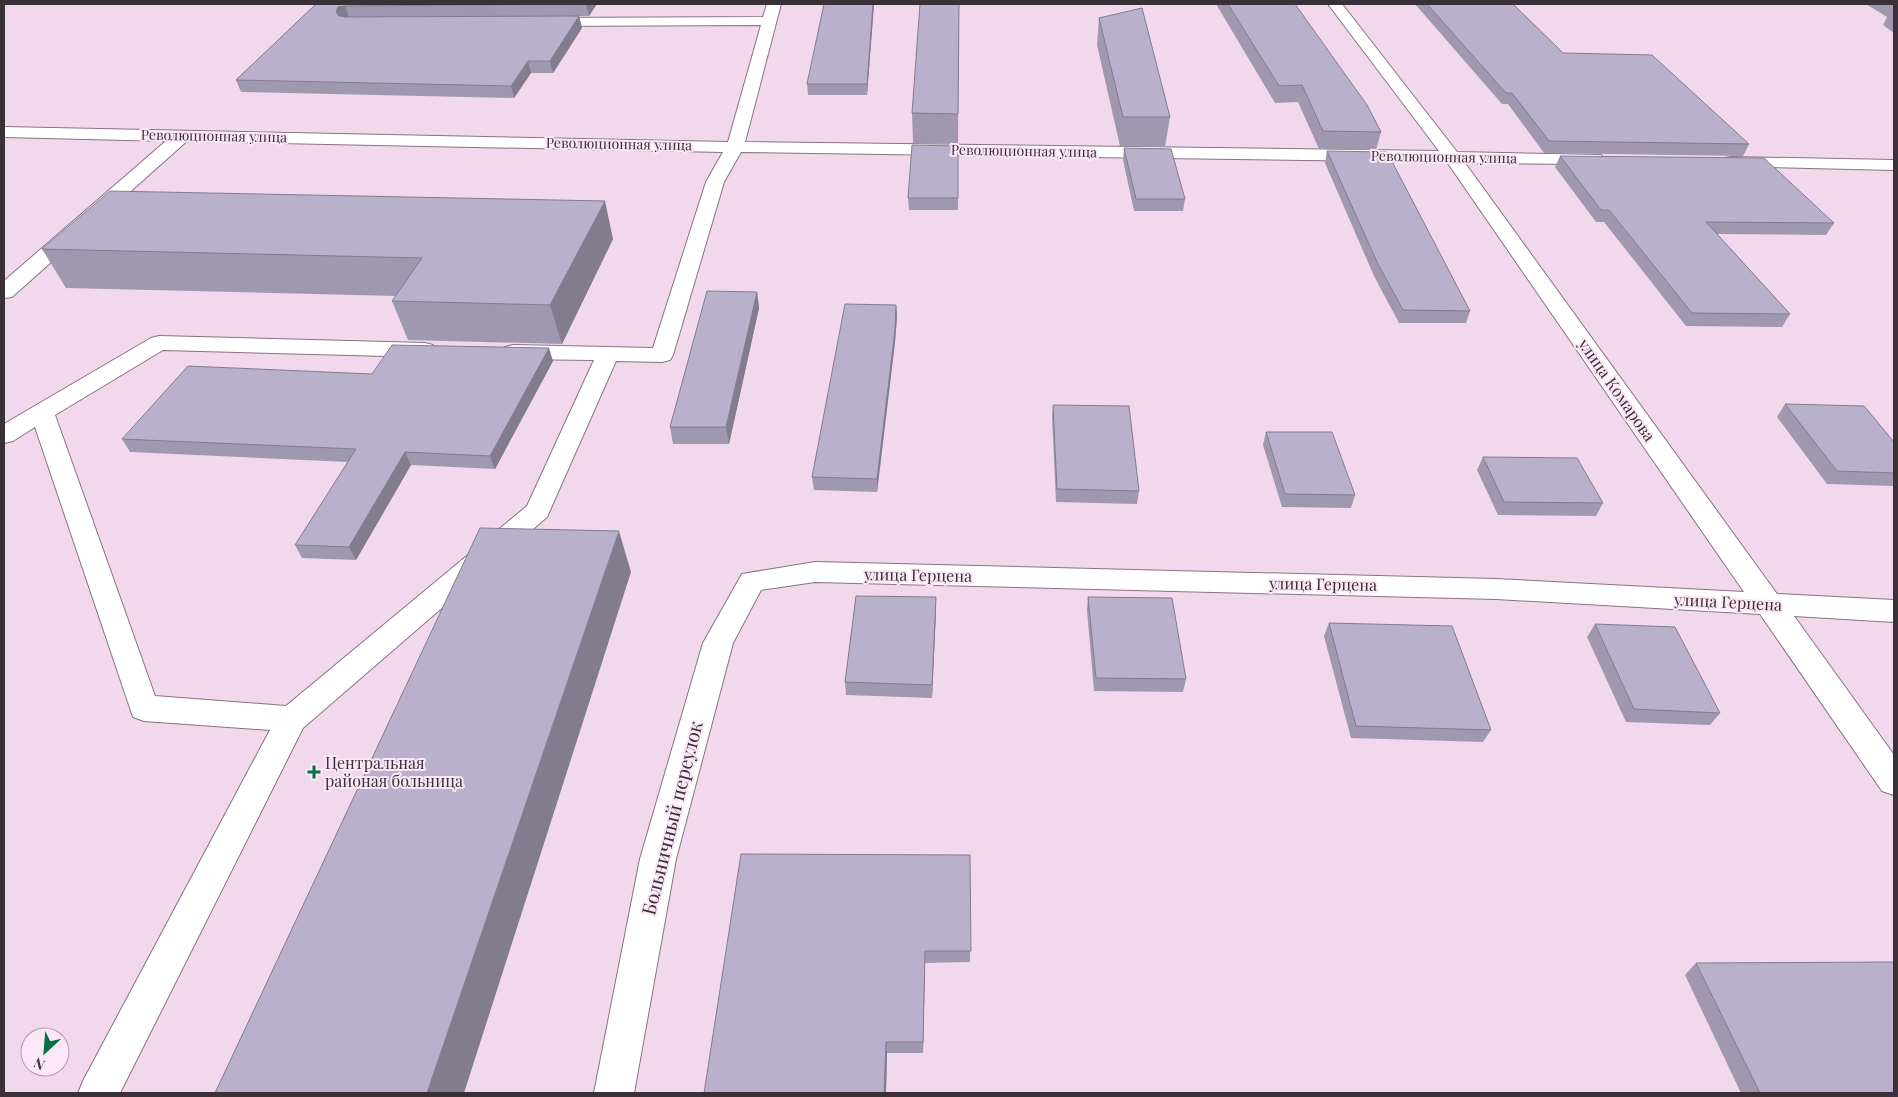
<svg xmlns="http://www.w3.org/2000/svg" width="1898" height="1097" font-family="'Playfair Display',serif">
	<rect width="100%" height="100%" fill="#f2d8ec"/>
	<g fill="none" stroke-linecap="round" stroke-linejoin="round">
		<defs>
			<g id="minor">
				<path d="M767 4H781L745 142 1439 151 1328 4H1342L1457 152 1601 155 1604 159 1601 163 1595 164 1465 163 1777 594 1894 600V622L1794 616 1894 755V795L1882 791 1760 614 1496 599 815 582 761 590 733 643 676 859 634 1093H594L640 859 703 643 742 574 815 562 1496 579 1744 592 1447 162 741 152 724 182 673 355 670 360 662 362 616 361 547 517 303 728 120 1093H78L84 1079 270 730 144 721 133 717 35 427 13 441 4 443V424L151 338 159 336 425 343 433 345 436 350 433 355 425 357 163 350 55 415 155 696 286 706 527 506 594 360 513 359 505 357 502 352 505 347 513 345 653 348 706 182 723 152 187 141 12 297 4 298V281L166 141 4 137V127L728 142 761 25 543 26 538 25 536 22 538 19 543 18 763 17Z"/>
				<path d="M1731 157 1894 160V170L1725 166 1722 162 1725 158Z"/>
			</g>
		</defs>
		<use href="#minor" stroke="#897284" stroke-width="2"/>
		<use href="#minor" fill="#fff" fill-rule="evenodd"/>
	</g>
	<g fill="#9f98af">
		<path d="M316 4H597L589 16 349 17 579 16 582 28 553 73H531L514 98 241 92 236 80Z"/>
		<path d="M874 4 867 95H808L807 84Z"/>
		<path d="M959 4 958 144 913 143 912 113Z"/>
		<path d="M1216 4H1295L1381 132 1376 150 1319 149 1298 102 1275 103Z"/>
		<path d="M1415 4H1513L1563 53 1749 144 1743 156 1544 153 1508 104H1502Z"/>
		<path d="M1866 4H1894V33L1883 25 1887 17Z"/>
		<path d="M1099 18 1170 117 1165 147 1120 146 1097 45Z"/>
		<path d="M958 146V210H909L908 198Z"/>
		<path d="M1124 148 1185 199 1183 211H1134L1123 160Z"/>
		<path d="M1327 151 1470 311 1466 323H1399L1374 276 1325 163Z"/>
		<path d="M1560 156 1834 223 1826 235 1717 234 1790 314 1782 327 1686 326 1604 222H1596L1555 167Z"/>
		<path d="M613 239 562 344 408 340 392 301 396 296 66 288 42 249Z"/>
		<path d="M757 292 759 308 729 444H673L670 427Z"/>
		<path d="M896 305 897 317 895 342 877 492 814 490 812 477Z"/>
		<path d="M553 361 495 469 411 465 356 560 302 558 295 545 348 462 130 452 122 439 372 374Z"/>
		<path d="M1785 404 1894 442V486L1827 484 1777 417Z"/>
		<path d="M1053 405 1139 491 1137 504 1056 502 1052 417Z"/>
		<path d="M1266 432 1355 495 1351 508 1282 507 1263 445Z"/>
		<path d="M1483 457 1603 503 1596 516 1498 515 1477 470Z"/>
		<path d="M936 597V610L932 698 846 695 845 682Z"/>
		<path d="M1088 597 1186 679 1183 692 1094 691 1087 610Z"/>
		<path d="M1329 623 1491 730 1483 742 1351 738 1324 636Z"/>
		<path d="M1595 624 1720 713 1710 725 1626 722 1587 637Z"/>
		<path d="M970 855V962L925 963 923 1053H887L886 1093H704Z"/>
		<path d="M1696 963 1894 1093H1741L1685 975Z"/>
	</g>
	<g fill="#827c8f">
		<path d="M586 4H597L589 16Z"/>
		<path d="M873 4H874L867 95V84Z"/>
		<path d="M345 6 349 17 342 19 336 12 338 7Z"/>
		<path d="M579 16 582 28 553 73 550 61Z"/>
		<path d="M528 61 531 73 514 98 511 86Z"/>
		<path d="M605 201 613 239 562 344 550 305Z"/>
		<path d="M757 292 759 308 729 444 726 427Z"/>
		<path d="M896 305 897 317 895 342 877 492V479Z"/>
		<path d="M549 348 553 361 495 469 490 456Z"/>
		<path d="M405 452 411 465 356 560 349 547Z"/>
		<path d="M619 531 631 572 464 1093H427Z"/>
		<path d="M936 597V610L932 698V685Z"/>
		<path d="M925 951V963L923 1053V1042Z"/>
		<path d="M886 1042 887 1053 886 1093H884Z"/>
	</g>
	<g fill="#b9b1cc" stroke="#827c8f">
		<path d="M316 4H587H586L345 6 338 7 336 12 339 16 345 17 579 16 550 61H528L511 86 236 80Z"/>
		<path d="M824 4H873L867 84H807Z"/>
		<path d="M920 4H959L958 114 912 113Z"/>
		<path d="M1228 4H1295L1367 105 1381 132 1323 131 1302 85 1279 86Z"/>
		<path d="M1427 4H1513L1563 53 1652 55 1749 144 1549 141 1512 93H1506Z"/>
		<path d="M1142 8 1170 117H1123L1099 18Z"/>
		<path d="M912 145 958 146V198H908Z"/>
		<path d="M1124 148 1171 149 1185 199H1136Z"/>
		<path d="M1327 151 1387 152 1470 311 1403 310 1378 264Z"/>
		<path d="M1560 156 1764 158 1834 223 1706 222 1790 314 1692 313 1609 210H1601Z"/>
		<path d="M110 191 605 201 550 305 392 301 422 258 42 249Z"/>
		<path d="M707 291 757 292 726 427H670Z"/>
		<path d="M845 304 896 305 895 330 877 479 812 477Z"/>
		<path d="M392 345 549 348 490 456 405 452 349 547 295 545 356 449 122 439 188 366 372 374Z"/>
		<path d="M1785 404 1864 406 1894 442V473L1837 471Z"/>
		<path d="M1053 405 1129 406 1139 491 1057 489Z"/>
		<path d="M1266 432H1332L1355 495 1285 494Z"/>
		<path d="M1483 457 1577 458 1603 503 1504 502Z"/>
		<path d="M480 528 619 531 427 1093H215Z"/>
		<path d="M856 596 936 597 932 685 845 682Z"/>
		<path d="M1088 597 1172 598 1186 679 1096 678Z"/>
		<path d="M1329 623 1452 626 1491 730 1356 726Z"/>
		<path d="M1595 624 1675 627 1720 713 1634 709Z"/>
		<path d="M741 854 970 855 971 951H925L923 1042H886L884 1093H704Z"/>
		<path d="M1894 962V1093H1760L1696 963Z"/>
	</g>
	<path fill="#067047" stroke="#fce7f7" stroke-width="2" d="M311.5 764.5h5v5h5v5h-5v5h-5v-5h-5v-5h5z"/>
	<g text-anchor="middle" stroke-width="4" stroke-linejoin="round" paint-order="stroke">
		<g font-size="14" fill="#3a3037" stroke="#fce7f7">
			<text transform="translate(214 136) rotate(1)" y="5">Революционная улица</text>
			<text transform="translate(619 144) rotate(1)" y="5">Революционная улица</text>
			<text transform="translate(1024 151) rotate(1)" y="5">Революционная улица</text>
			<text transform="translate(1444 157) rotate(1)" y="5">Революционная улица</text>
		</g>
		<g font-size="16" fill="#3a3037" stroke="#fce7f7">
			<text transform="translate(1617 390) rotate(55)" y="6">улица Комарова</text>
			<text transform="translate(918 575) rotate(1)" y="6">улица Герцена</text>
			<text transform="translate(1323 584) rotate(1)" y="6">улица Герцена</text>
			<text transform="translate(1728 602) rotate(3)" y="6">улица Герцена</text>
		</g>
		<g font-size="16" fill="#3a3037" stroke="#fce7f7" text-anchor="start">
			<text x="325" y="769">Центральная<tspan x="325" dy="18">районая больница</tspan></text>
		</g>
		<g font-size="19" fill="#3a3037" stroke="#fce7f7">
			<text transform="translate(672 818) rotate(-76)" y="7">Больничный переулок</text>
		</g>
	</g>
	<rect width="1898" height="1097" fill="none" stroke="#3a3037" stroke-width="10"/>
	<g transform="translate(45 1052) rotate(206)"><circle r="24" fill="#fce7f7" stroke="#ae9eaa"/>
	<path d="M0-4L9 19L0 12L-9 19Z" fill="#067047"/>
	<text y="-8" font-size="14" font-weight="bold" text-anchor="middle" fill="#3a3037">N</text>
	</g>
</svg>
